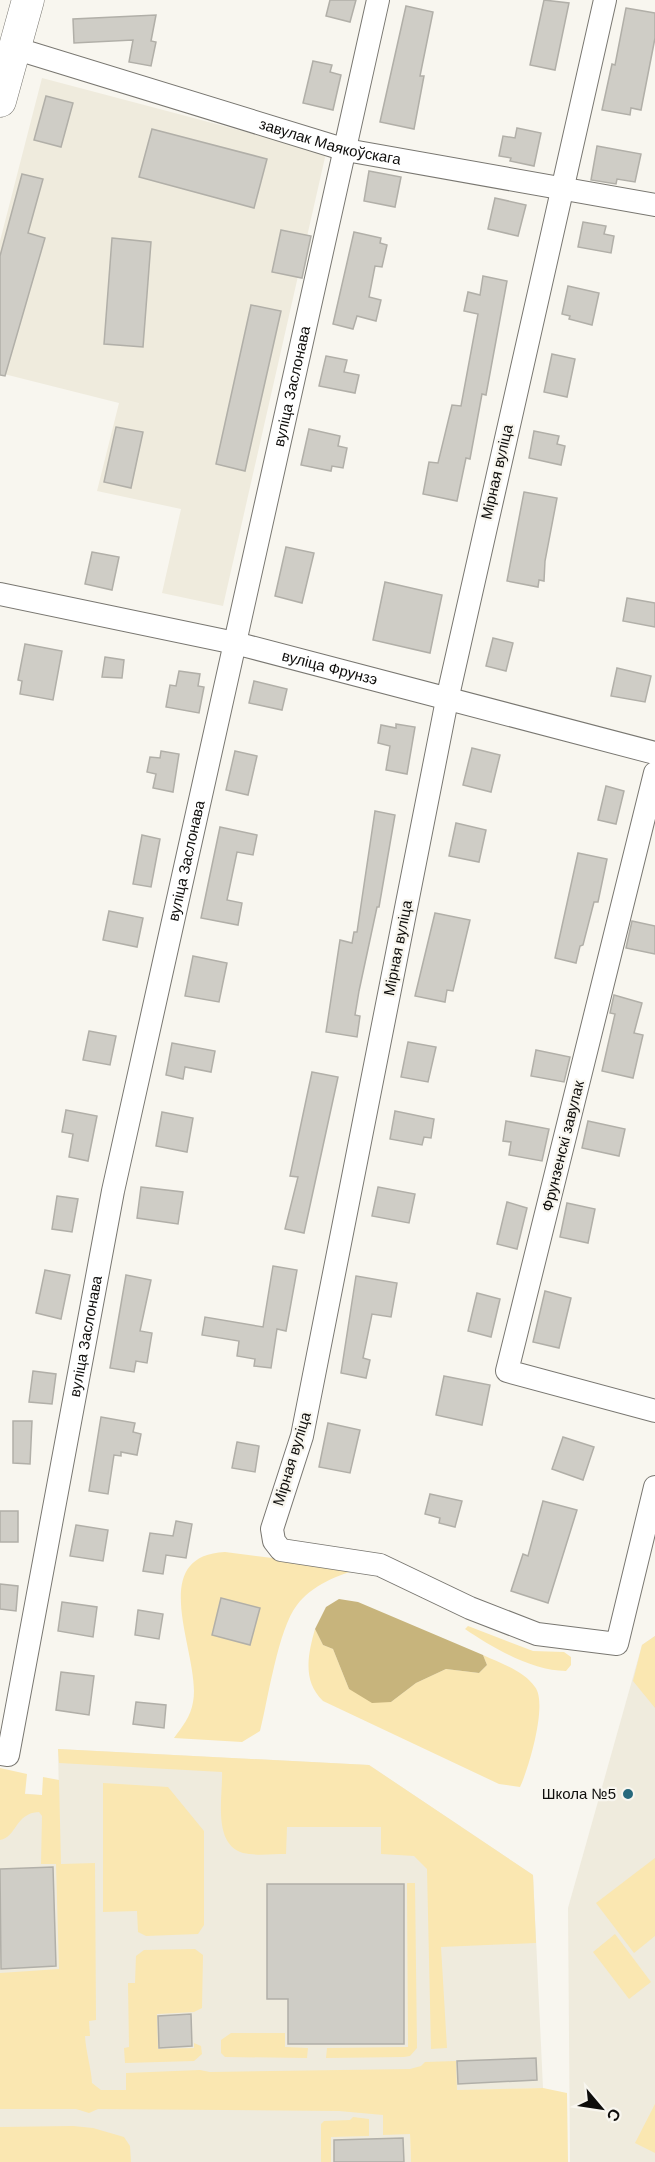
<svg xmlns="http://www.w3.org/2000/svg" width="655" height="2162" font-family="Helvetica,sans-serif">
	<rect width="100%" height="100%" fill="#f8f6ef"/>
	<g fill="#efebdd">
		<path d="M42 78 326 153 223 606 162 593 181 509 97 491 119 403 0 373V241Z"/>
		<path d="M655 1636V2162H570L568 1908 642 1645Z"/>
		<path d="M58 1749 369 1765 533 1875 543 2088 409 2092 411 2162H0V1791L59 1797Z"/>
	</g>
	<g fill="#fae7b1">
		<path d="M225 1552 361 1569C339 1574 311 1586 297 1605 278 1629 268 1700 260 1731L242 1742 174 1738C182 1727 191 1716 193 1702 202 1657 143 1556 225 1552Z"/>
		<path d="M468 1626 533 1651 564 1652 571 1657V1665L566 1671C532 1671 493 1648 465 1629Z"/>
		<path d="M315 1629 323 1645 333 1649 349 1689 391 1702 416 1683 446 1669 479 1673 487 1665 483 1655C500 1663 524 1671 535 1687 548 1703 529 1768 520 1787L499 1784 323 1701C302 1681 308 1654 315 1629Z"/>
		<path d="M655 1636V1708L633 1681 642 1645Z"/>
		<path d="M58 1749 369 1765 533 1875 536 1943 441 1947 447 2048 431 2049 427 1869 414 1856 381 1854V1827H287L286 1854C273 1854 256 1856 243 1853 212 1844 223 1796 222 1772L59 1763Z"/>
		<path d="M0 1768 27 1774 25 1794 42 1795 43 1777 59 1780 61 1864 95 1863 96 2020 89 2021 90 2036H85C86 2053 91 2067 92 2083L101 2090H126V2073L200 2070 210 2072 410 2069 421 2066 425 2062 456 2061 457 2090 543 2088 567 2093 568 2162H411L410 2134 383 2135V2115L339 2111 98 2109 89 2113 76 2109H0V1973L59 1969 56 1864H41L42 1816 39 1812C15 1813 17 1837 0 1840Z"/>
		<path d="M103 1783 168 1787 204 1831V1925L198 1934 146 1936 138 1932 137 1911 103 1912Z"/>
		<path d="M655 1858V1936L634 1953 596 1903Z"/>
		<path d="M407 1883H415L417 2048 410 2056 404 2057 326 2058 327 2048 408 2047Z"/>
		<path d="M615 1934 651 1982 629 1999 593 1952Z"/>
		<path d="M195 1949 203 1955 202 2008 194 2012 157 2014 158 2049 194 2048V2043L201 2046 202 2054 194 2061 125 2063 124 2048 129 2047 128 1983H135L136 1956 144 1950Z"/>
		<path d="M231 2033H285V2047L308 2048 307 2058 225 2057 221 2053V2040Z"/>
		<path d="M655 2104V2153L635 2143Z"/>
		<path d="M353 2117 369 2119V2136L331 2137V2162H321V2124L324 2121 350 2120Z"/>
		<path d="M73 2126 93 2128 124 2137 130 2146 131 2162H0V2127Z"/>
	</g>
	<path fill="#c7b47c" d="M339 1599 358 1602 483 1655 487 1665 479 1673 446 1669 416 1683 391 1702 372 1703 349 1689 333 1649 323 1645 315 1629 326 1607Z"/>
	<g fill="#cfcdc6" stroke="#b1afa8" stroke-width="1.5">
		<path d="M330 0H356L350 22 326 16Z"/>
		<path d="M544 0 569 3 555 70 530 65Z"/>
		<path d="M406 6 433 12 420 76H424L414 129 380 122Z"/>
		<path d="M626 8 655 13V38L641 110 631 108 630 115 602 110 612 64 615 65Z"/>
		<path d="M156 15 151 41 156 42 151 66 129 62 133 40 74 43 73 19Z"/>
		<path d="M313 61 332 65 330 72 341 75 333 110 303 103Z"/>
		<path d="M46 96 73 103 61 147 34 140Z"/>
		<path d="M517 128 541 133 534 166 510 161 511 158 499 156 503 136 515 138Z"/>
		<path d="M152 129 267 159 254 208 139 177Z"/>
		<path d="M597 146 641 154 635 182 617 179 616 184 591 180Z"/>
		<path d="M369 171 401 177 395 207 364 201Z"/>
		<path d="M22 174 43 179 28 233 45 238 5 376 0 375V256Z"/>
		<path d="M495 198 526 205 518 236 488 229Z"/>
		<path d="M583 222 606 226 604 234 614 236 611 253 578 247Z"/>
		<path d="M281 230 311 236 302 278 272 272Z"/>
		<path d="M354 232 381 238 380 243 387 245 382 267 375 266 369 297 381 300 376 321 357 316 353 329 333 324Z"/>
		<path d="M112 238 151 242 143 347 104 344Z"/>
		<path d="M483 276 507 281 486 395 482 394 470 459 466 458 457 501 423 494 429 462 438 463 452 405 461 406 478 314 464 311 468 292 480 295Z"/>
		<path d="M568 286 599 293 592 325 569 319 570 316 562 314Z"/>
		<path d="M251 305 281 311 245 471 216 464Z"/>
		<path d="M552 354 575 359 567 397 544 392Z"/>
		<path d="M326 356 347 360 344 372 359 375 355 393 319 386Z"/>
		<path d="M116 427 143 432 131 488 104 482Z"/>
		<path d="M309 429 340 436 338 446 347 448 343 468 332 466 331 471 301 465Z"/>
		<path d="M534 431 559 436 557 444 565 446 561 465 529 458Z"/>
		<path d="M524 492 557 498 545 561 544 581 539 580 538 587 507 581Z"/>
		<path d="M286 547 314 553 302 603 275 596Z"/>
		<path d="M92 552 119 557 112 590 85 584Z"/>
		<path d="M385 582 442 595 430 653 373 640Z"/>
		<path d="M627 598 655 603V627L623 621Z"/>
		<path d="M493 638 513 643 506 671 486 666Z"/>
		<path d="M25 644 62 651 53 700 20 694 22 681 18 680Z"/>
		<path d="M105 657 124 660 122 678 102 677Z"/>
		<path d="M617 668 651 676 645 702 611 696Z"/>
		<path d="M179 671 200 674 198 686 204 687 199 713 166 707 170 685 176 686Z"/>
		<path d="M254 681 287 689 282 710 249 703Z"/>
		<path d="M396 724 415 727 407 774 386 770 390 746 378 743 381 725 396 728Z"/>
		<path d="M472 748 500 755 491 792 463 785Z"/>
		<path d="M161 751 179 754 173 792 153 788 156 774 147 772 150 757 160 758Z"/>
		<path d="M235 751 257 756 248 795 226 790Z"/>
		<path d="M606 786 624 791 616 824 598 820Z"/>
		<path d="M375 811 395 815 379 907H377L359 991 355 1015 360 1016 357 1037 326 1032 340 940 352 943 354 932H357Z"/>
		<path d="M456 823 486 830 479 862 449 856Z"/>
		<path d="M220 827 257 835 253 855 237 852 227 900 242 903 238 925 201 918Z"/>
		<path d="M142 835 160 839 151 887 133 884Z"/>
		<path d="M578 853 607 859 598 902H594L583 945 580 946 576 963 555 958Z"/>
		<path d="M109 911 143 918 137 947 103 940Z"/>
		<path d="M435 913 470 920 453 991 447 990 445 1002 415 996Z"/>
		<path d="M632 921 655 926V954L626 948Z"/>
		<path d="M193 956 227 963 219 1002 185 996Z"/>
		<path d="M614 995 642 1003 634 1033 643 1035 633 1078 602 1071 615 1014 610 1013Z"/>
		<path d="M89 1031 116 1036 110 1065 83 1060Z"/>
		<path d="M408 1042 436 1047 428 1082 401 1077Z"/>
		<path d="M172 1043 215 1051 211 1072 185 1067 183 1079 166 1075Z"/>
		<path d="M536 1050 570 1057 564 1082 531 1076Z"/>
		<path d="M312 1072 338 1077 304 1233 285 1229 298 1177 290 1176Z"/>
		<path d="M66 1110 97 1116 88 1161 69 1157 73 1134 62 1132Z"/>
		<path d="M395 1111 434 1119 431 1138 424 1137 422 1145 390 1139Z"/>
		<path d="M162 1112 193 1118 187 1152 156 1146Z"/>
		<path d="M506 1121 549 1129 542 1161 509 1155 511 1142 503 1141Z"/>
		<path d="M588 1121 625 1129 619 1156 582 1148Z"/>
		<path d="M141 1187 183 1192 178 1224 137 1218Z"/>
		<path d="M378 1187 415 1194 409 1223 372 1216Z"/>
		<path d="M57 1196 78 1199 72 1232 52 1229Z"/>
		<path d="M507 1202 527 1208 517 1249 497 1244Z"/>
		<path d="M567 1203 595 1209 588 1243 560 1237Z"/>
		<path d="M273 1266 297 1270 286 1331 277 1329 271 1368 254 1366 255 1359 237 1356 239 1341 202 1335 205 1317 263 1327Z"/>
		<path d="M45 1270 70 1275 61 1319 36 1313Z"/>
		<path d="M126 1275 151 1280 140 1331 152 1333 147 1363 136 1361 134 1372 110 1368Z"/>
		<path d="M356 1276 397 1283 391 1317 372 1314 363 1358 370 1360 366 1378 341 1373Z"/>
		<path d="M545 1291 571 1298 559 1348 533 1342Z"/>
		<path d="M477 1293 500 1299 491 1337 468 1331Z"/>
		<path d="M33 1371 56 1374 52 1404 29 1402Z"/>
		<path d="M444 1376 490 1385 482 1425 436 1415Z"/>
		<path d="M101 1417 135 1423 133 1432 141 1434 137 1455 121 1452V1456L114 1455 108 1494 89 1491Z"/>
		<path d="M13 1421H32L30 1464 13 1463Z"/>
		<path d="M328 1423 360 1430 350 1473 319 1467Z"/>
		<path d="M563 1437 594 1447 583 1480 552 1469Z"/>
		<path d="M237 1442 259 1446 255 1472 232 1468Z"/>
		<path d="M430 1494 462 1501 455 1527 439 1523 440 1518 425 1514Z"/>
		<path d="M543 1501 577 1510 548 1603 511 1591 523 1554 528 1556Z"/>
		<rect x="0" y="1511" width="18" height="31"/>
		<path d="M176 1521 192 1524 186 1558 166 1555 163 1574 143 1571 150 1533 173 1536Z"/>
		<path d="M76 1525 108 1530 103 1561 70 1556Z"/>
		<path d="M0 1584 18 1586 16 1611 0 1609Z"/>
		<path d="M221 1598 260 1608 250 1645 212 1635Z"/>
		<path d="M62 1602 97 1607 93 1637 58 1631Z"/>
		<path d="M138 1610 163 1614 159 1639 135 1635Z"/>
		<path d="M61 1672 94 1676 89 1715 56 1710Z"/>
		<path d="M136 1702 166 1705 164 1728 133 1724Z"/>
		<path d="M53 1867 56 1966 1 1969 0 1869Z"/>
		<path d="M267 1884H404V2044H288V1999H267Z"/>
		<path d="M191 2014 192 2046 159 2048 158 2016Z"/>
		<path d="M536 2058 537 2080 458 2084 457 2061Z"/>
		<path d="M403 2138 404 2162H334V2140Z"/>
	</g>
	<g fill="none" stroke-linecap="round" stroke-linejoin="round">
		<defs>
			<g id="street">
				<path d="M605 0 447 700 302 1436 272 1529 274 1541 281 1550 380 1565 470 1608 537 1634 617 1644 655 1487"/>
				<path id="s1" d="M14 48 346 150 655 205"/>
				<path id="s2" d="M0 594 235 643 655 753"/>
				<path d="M655 773 507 1371 655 1411"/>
				<path id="s3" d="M0 1754 8 1755 113 1191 378 0"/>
			</g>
			<path id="secondary" d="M0 101 28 0"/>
		</defs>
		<use href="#street" stroke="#797771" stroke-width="24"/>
		<use href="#secondary" stroke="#797771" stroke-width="33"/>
		<use href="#street" stroke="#fff" stroke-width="22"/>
		<use href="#secondary" stroke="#fff" stroke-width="32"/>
	</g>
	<circle fill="#27697c" stroke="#f8f6ef" stroke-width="2" cx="628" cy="1794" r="6"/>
	<g text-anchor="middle" stroke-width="4.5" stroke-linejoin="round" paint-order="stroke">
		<g font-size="15" fill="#0e0d0b" stroke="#f8f6ef">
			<text dy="5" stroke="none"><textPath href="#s1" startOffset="330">завулак Маякоўскага</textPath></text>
			<text dy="5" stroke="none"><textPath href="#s3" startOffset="1406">вуліца Заслонава</textPath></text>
			<text transform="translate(497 472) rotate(-77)" y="5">Мірная вуліца</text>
			<text dy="5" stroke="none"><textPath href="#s2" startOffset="338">вуліца Фрунзэ</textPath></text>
			<text dy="5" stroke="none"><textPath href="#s3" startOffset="920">вуліца Заслонава</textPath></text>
			<text transform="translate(398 948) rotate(-79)" y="5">Мірная вуліца</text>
			<text transform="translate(563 1146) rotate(-76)" y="5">Фрунзенскі завулак</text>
			<text dy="5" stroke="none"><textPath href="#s3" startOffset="434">вуліца Заслонава</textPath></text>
			<text transform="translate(292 1459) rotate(-73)" y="5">Мірная вуліца</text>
		</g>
		<g font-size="15" fill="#0e0d0b" stroke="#f8f6ef" text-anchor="end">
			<text x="616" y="1799">Школа №5</text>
		</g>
	</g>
	<g transform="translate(601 2108) rotate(119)" stroke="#f8f6ef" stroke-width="4.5" paint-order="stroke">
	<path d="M0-4.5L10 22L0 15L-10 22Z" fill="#0e0d0b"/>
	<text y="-9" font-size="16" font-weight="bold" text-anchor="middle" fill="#0e0d0b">С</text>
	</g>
</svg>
